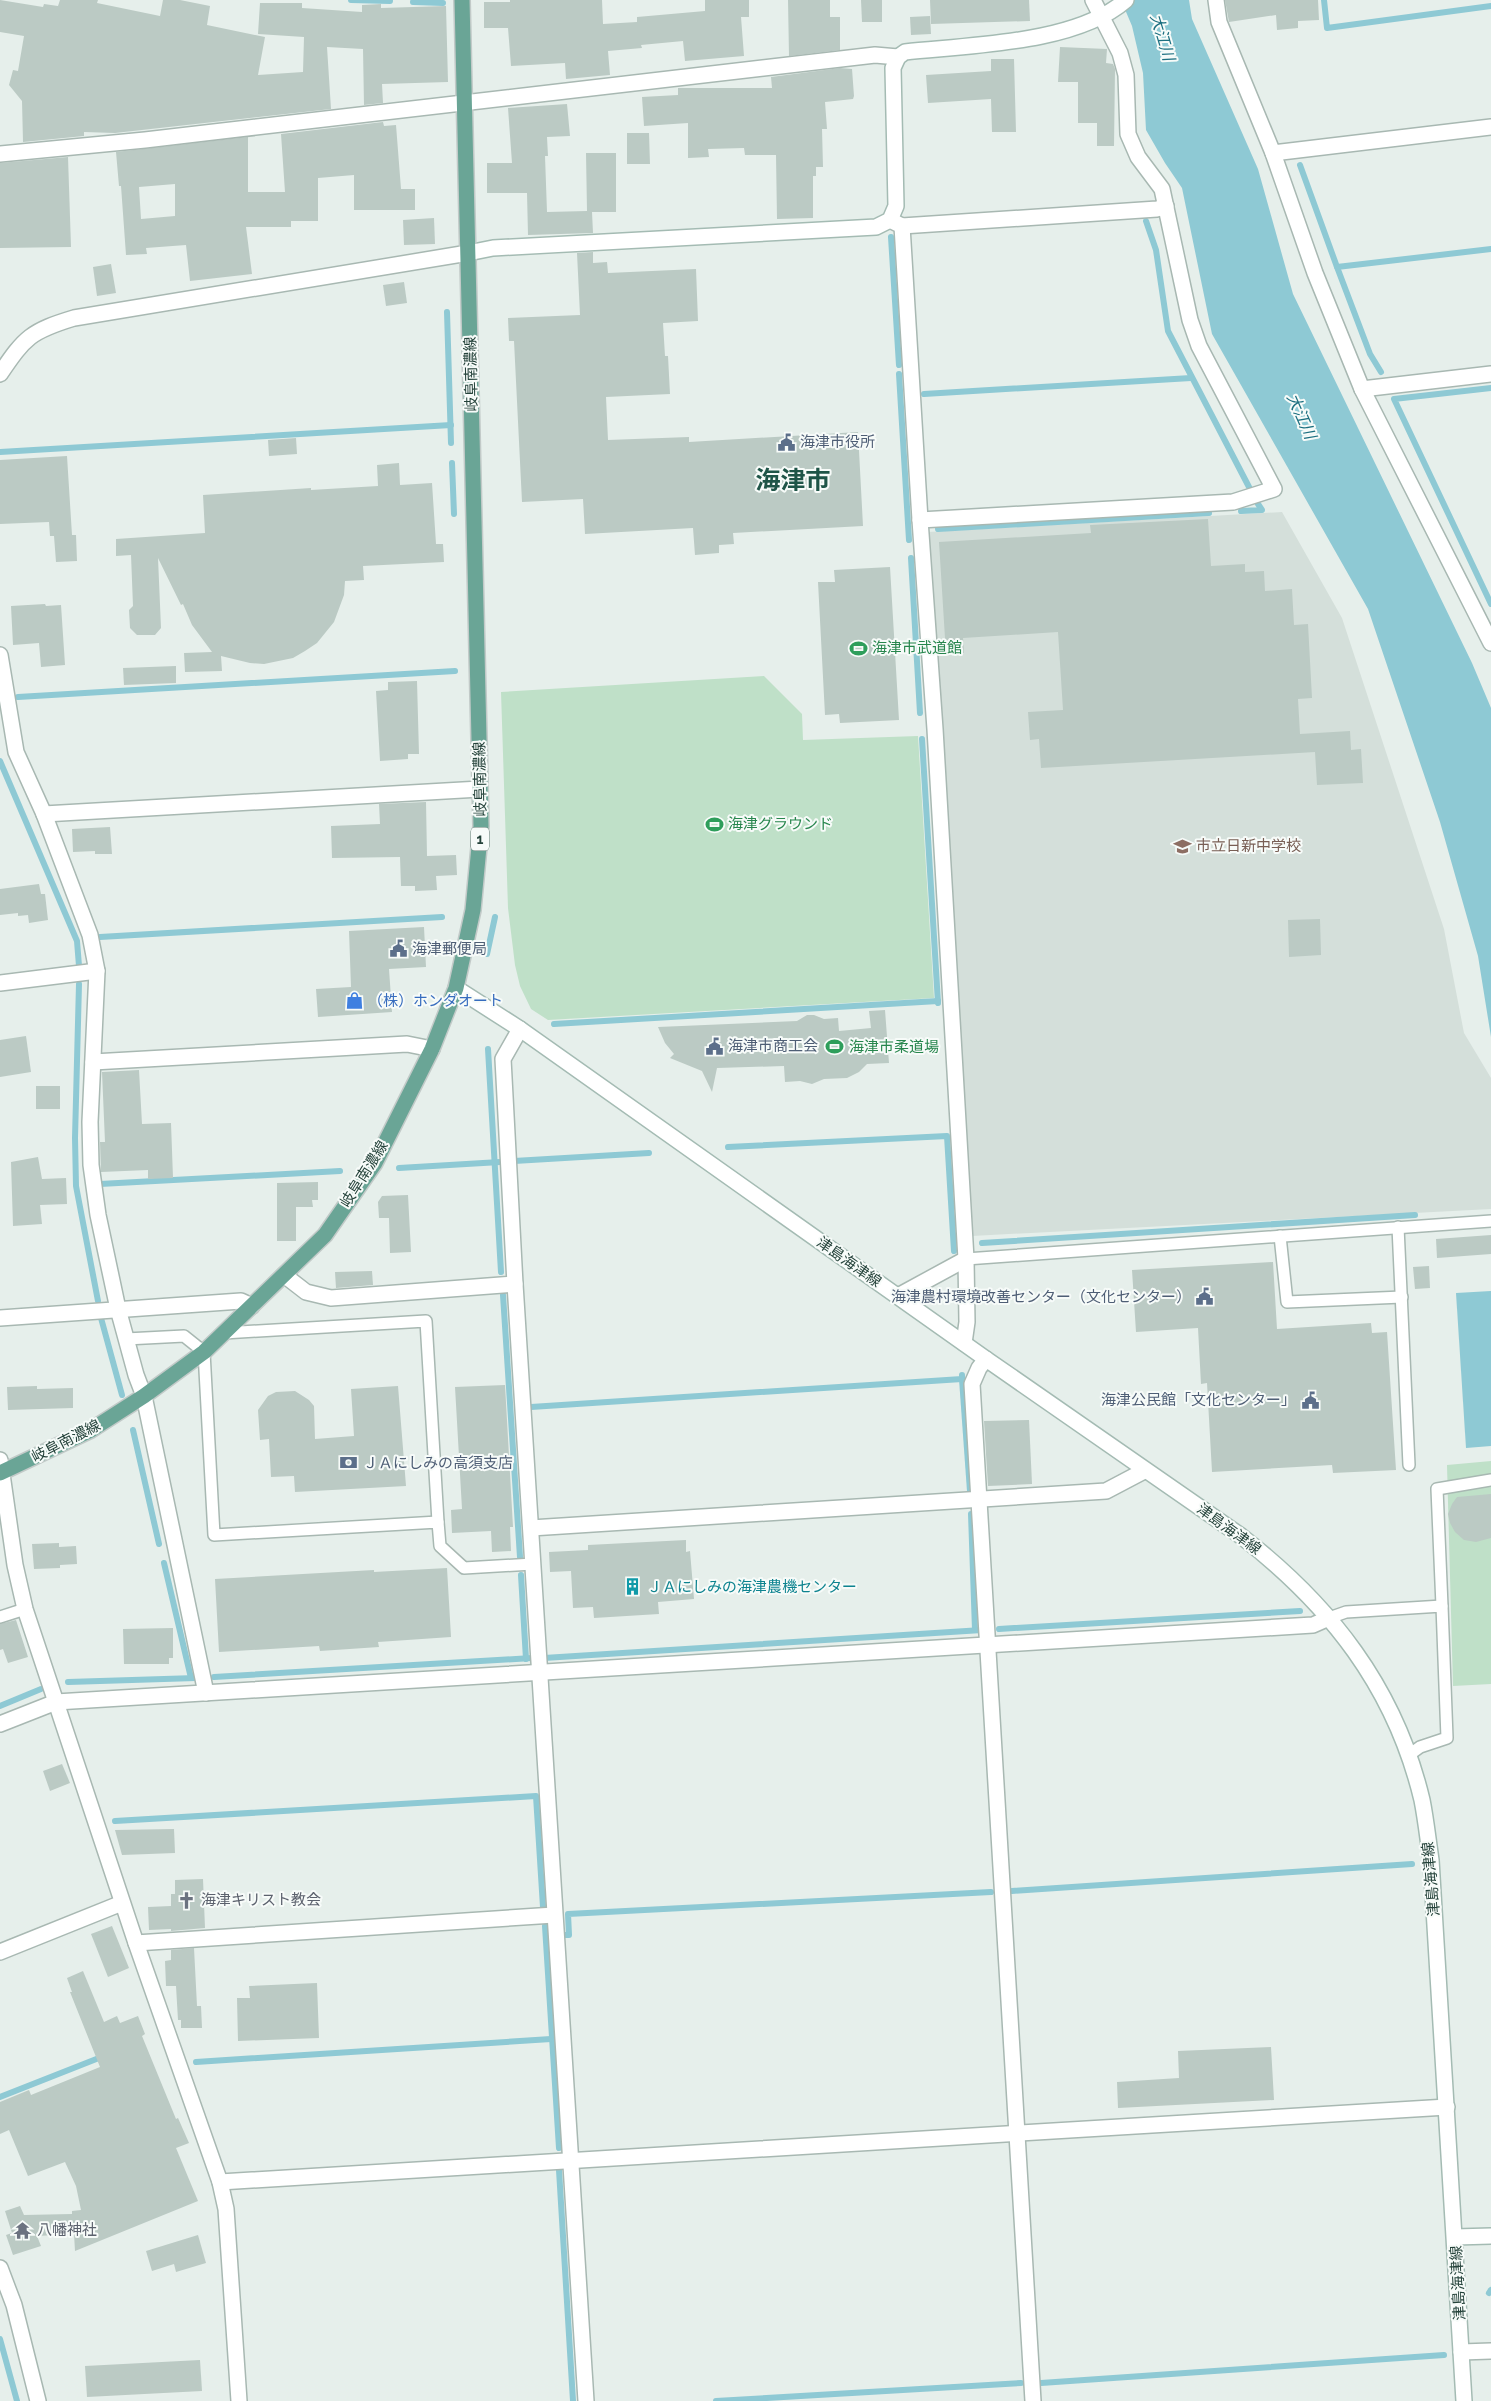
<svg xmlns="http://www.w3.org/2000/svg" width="1491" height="2401" font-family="Raleway,'Noto Sans JP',sans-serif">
	<rect width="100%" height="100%" fill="#e6efeb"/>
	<path fill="#d4dfda" d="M1282 512 1342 618 1444 929 1464 1033 1491 1078V1209L972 1236 928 532Z"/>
	<g fill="#bfe0c8">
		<path d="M764 676 802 714 803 740 918 736 934 998 548 1020 531 1009 520 986 515 965 508 908 501 692Z"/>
		<path d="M1491 1461V1684L1453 1686 1447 1465Z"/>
	</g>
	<g fill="#8ec9d4">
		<path d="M1121 0H1189L1192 19 1258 169 1293 294 1472 663 1491 708V1037L1478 956 1440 822 1368 609 1212 334 1182 188 1165 163 1146 130 1143 73 1132 26Z"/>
		<path d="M1491 1291V1446L1466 1448 1456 1293Z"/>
	</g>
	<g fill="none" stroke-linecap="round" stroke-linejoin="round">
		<g stroke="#8ec9d4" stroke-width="6">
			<path d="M351 0 390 1"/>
			<path d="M1324 0 1327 28 1491 6"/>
			<path d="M413 2 443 3"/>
			<path d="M1300 165 1337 267 1491 249"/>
			<path d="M1146 221 1156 250 1168 331 1249 487"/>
			<path d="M891 237 899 365"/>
			<path d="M1337 267 1370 354 1381 372"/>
			<path d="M447 312 451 443"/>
			<path d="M899 374 909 540"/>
			<path d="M1491 388 1394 399 1491 604"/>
			<path d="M924 394 1191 378"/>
			<path d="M0 452 451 425"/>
			<path d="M452 463 454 514"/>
			<path d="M1241 511 1262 510 1258 504"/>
			<path d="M938 529 1209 513"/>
			<path d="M911 558 920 713"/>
			<path d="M18 697 455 671"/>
			<path d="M922 739 938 1003"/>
			<path d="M0 761 77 941 79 966"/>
			<path d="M100 937 442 917"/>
			<path d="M487 954 495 917"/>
			<path d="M79 984 75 1138 76 1186 98 1301"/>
			<path d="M554 1024 938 1001"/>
			<path d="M488 1049 501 1272"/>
			<path d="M728 1147 947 1136 954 1251"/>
			<path d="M514 1161 649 1153"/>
			<path d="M399 1168 500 1162"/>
			<path d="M100 1184 340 1171"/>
			<path d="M982 1243 1415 1215"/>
			<path d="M503 1295 520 1557"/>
			<path d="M101 1318 122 1395"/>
			<path d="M962 1379 970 1491"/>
			<path d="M531 1407 962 1379V1375"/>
			<path d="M133 1430 159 1544"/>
			<path d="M971 1514 975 1630"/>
			<path d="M164 1563 191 1678"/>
			<path d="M521 1575 526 1659"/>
			<path d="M999 1629 1300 1611"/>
			<path d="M544 1658 982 1630"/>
			<path d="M214 1677 532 1658"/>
			<path d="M68 1682 196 1678"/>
			<path d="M0 1706 41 1689"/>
			<path d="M115 1821 536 1796 543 1907"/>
			<path d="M1012 1891 1412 1864"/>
			<path d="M545 1926 559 2148"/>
			<path d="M564 1935H569L568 1914 991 1892"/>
			<path d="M196 2062 551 2039"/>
			<path d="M0 2097 104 2056"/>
			<path d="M559 2170 573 2401"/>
			<path d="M1489 2293 1491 2290"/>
			<path d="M0 2339 17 2401"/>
			<path d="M1041 2383 1444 2355"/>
			<path d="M716 2401 1021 2383"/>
		</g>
	</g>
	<g fill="#bbcac4" fill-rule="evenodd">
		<path d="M0 0 43 7 44 4 58 6 60 0H98L97 3 160 16 163 0H180L210 6 207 25 265 37 258 75 303 72 304 37 258 34 260 3H302V8L362 12V5L381 4V8L446 6 448 82 382 84 383 103 364 105 363 49 327 47 331 109 115 133 84 132V136L23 142 22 101 9 85 13 70 18 71 24 36 0 32Z"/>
		<path d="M510 0H602L603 24 637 22V17L705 11V0H749V17H741L744 56 685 61 683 41 641 45 642 48 608 51 610 75 566 79 565 63 511 66 508 28H484V2H510Z"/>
		<path d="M788 0H830V17H840V50L789 56Z"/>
		<path d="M861 0H882V22H862Z"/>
		<path d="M930 0H1029L1030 21 931 24Z"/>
		<path d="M1225 0H1318L1319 20 1298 21V28L1277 30 1276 15 1229 22Z"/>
		<path d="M930 16 931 34 911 35 910 17Z"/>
		<path d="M1060 47 1107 49 1106 63 1113 64 1115 69 1114 146H1097V123H1078V82H1058Z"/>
		<path d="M991 59H1014L1016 132H992L991 99 928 103 926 75 991 71Z"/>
		<path d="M840 68 852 69 854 96 853 99 825 102 827 129H822L823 167H816V176H813V218L777 219 776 155H745L744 148 708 149 709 157 688 158V123L644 126 642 97 678 95V88H772L771 77Z"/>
		<path d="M567 104 570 136 547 137 548 156H545L547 212 587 211 586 153H616V212H592L593 233 528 235 527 193H487V163H512L508 108Z"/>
		<path d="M383 122 384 126 396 125 401 189H415V210H354V175L318 178V221H291V227H246L252 274 190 281 186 245 146 248 147 254 126 255 121 186H119L116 152 248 137V192H285L281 134ZM175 184V216L141 219 139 187Z"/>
		<path d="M627 133H649L650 164H627Z"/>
		<path d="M68 157 71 247 0 248V163Z"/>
		<path d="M434 218 435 244 404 245 403 220Z"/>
		<path d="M593 252V263L607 262 608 273 696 269 698 321 663 323 665 356H668L670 394 606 397 608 440 689 437V442L858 432 863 526 733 533 734 544 719 545V553L695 555 693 528 585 534 583 499 522 502 514 341H509L508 318 580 315 577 253Z"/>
		<path d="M111 264 116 293 97 296 93 267Z"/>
		<path d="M404 282 407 303 386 306 383 285Z"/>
		<path d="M296 438 297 454 269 456 268 440Z"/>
		<path d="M67 456 72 535H76L77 561 56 562 54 536H50L49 522 0 524V460Z"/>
		<path d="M399 463 400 485 432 483 436 544H443L444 562 363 566 364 580 345 581 344 595 334 622 317 643 305 651 293 658 264 664 250 663 221 656 222 671 185 672 184 653 212 652 192 625 183 604 181 605 158 558 161 628 155 635H137L130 628 129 610 133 606 131 555 116 556V539L205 533 203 495 311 488V490L378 486 377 465Z"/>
		<path d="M1208 519 1211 566 1245 564V572L1264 571 1265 591 1292 589 1294 625 1308 624 1312 698 1298 699 1300 734 1350 731 1351 750 1361 749 1363 783 1317 785 1315 752 1041 768 1039 739 1030 740 1028 712 1063 710 1058 632 963 638 964 653 946 654 939 542 1091 533 1090 525Z"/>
		<path d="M890 567 899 720 840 723 839 714 825 715 818 582H835L834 570Z"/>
		<path d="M45 604 46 606 61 605 65 665 41 667 39 643 13 645 11 606Z"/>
		<path d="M176 666V683L124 685 123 668Z"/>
		<path d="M417 681 419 754H408V759L380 761 376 691 388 690V682Z"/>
		<path d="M426 802 427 856 456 855 457 875 436 876 437 890 415 891V886H401L400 857 332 858 331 826 380 824 379 804Z"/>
		<path d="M110 827 112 854H95V851L73 852 72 829Z"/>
		<path d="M39 884 41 894H45L48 920 29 923 28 915 18 916V913L0 915V889Z"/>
		<path d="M1320 919 1321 955 1289 957 1288 920Z"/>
		<path d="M424 927 426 967 389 969 392 1012 318 1017 316 989 351 987 349 931Z"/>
		<path d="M885 1010 889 1063 867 1064 859 1072 847 1078 824 1079 812 1084 800 1081 785 1082 784 1066 717 1068 712 1092 702 1071 670 1058 674 1054 665 1043 658 1027 797 1021 807 1015H814L824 1019 838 1018 839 1031 871 1028 869 1011Z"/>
		<path d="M26 1036 31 1072 0 1077V1040Z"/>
		<path d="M139 1070 142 1124 171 1123 173 1178 148 1179V1170L101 1172 100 1142H105L102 1072Z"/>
		<rect x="36" y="1086" width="24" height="23"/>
		<path d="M38 1157 42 1179 66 1178 67 1204 40 1205 42 1224 13 1226 11 1162Z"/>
		<path d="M318 1182V1200H312L313 1207H296V1241H277V1183Z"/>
		<path d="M408 1195 411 1252 390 1253 389 1218H379L378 1202 382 1196Z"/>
		<path d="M1491 1235V1254L1437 1258 1436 1239Z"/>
		<path d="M1273 1262 1277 1329 1371 1323 1372 1333 1387 1332 1396 1470 1333 1473 1332 1465 1212 1472 1207 1383 1201 1384 1198 1328 1136 1332 1132 1270Z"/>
		<path d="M1429 1266 1430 1288 1415 1289 1413 1267Z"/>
		<path d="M372 1271 373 1285 336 1288 335 1272Z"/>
		<path d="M505 1385 513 1527H510L511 1551 492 1552 491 1531 452 1533 451 1510 462 1509 455 1387Z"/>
		<path d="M37 1386V1389L73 1388V1408L8 1410 7 1387Z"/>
		<path d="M398 1386 406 1486 295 1492 294 1476 271 1477 269 1439 260 1440 258 1410 268 1396 276 1392 295 1391 309 1400 314 1406 315 1439 354 1436 351 1389Z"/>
		<path d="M1029 1420 1032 1484 988 1486 984 1421Z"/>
		<path d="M1491 1494V1538L1476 1542 1464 1540 1455 1532 1450 1523 1448 1514 1452 1504 1457 1497Z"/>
		<path d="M686 1540V1552L690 1551 694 1599 658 1602 659 1614 594 1618 593 1607 573 1608 571 1571 550 1572 549 1552 588 1550V1545Z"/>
		<path d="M59 1543V1547L76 1546 77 1564 60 1565V1568L34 1569 32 1544Z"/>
		<path d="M447 1568 451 1637 378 1642 379 1647 320 1651 319 1646 219 1652 215 1579 374 1570V1572Z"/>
		<path d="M16 1620 28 1657 8 1663 3 1649 0 1650V1624Z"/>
		<path d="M173 1628V1658H169V1664H124L123 1629Z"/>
		<path d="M62 1764 70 1783 50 1791 43 1771Z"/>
		<path d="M174 1829 175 1853 122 1855 115 1830Z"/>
		<path d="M203 1879 205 1928 171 1931V1929L149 1930 148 1907 171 1906V1894H175V1880Z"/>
		<path d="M112 1926 129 1968 108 1977 91 1934Z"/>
		<path d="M194 1948 197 2006H201L202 2028H181V2020H178L176 1986H166L165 1961 171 1960V1950Z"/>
		<path d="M83 1971 104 2022 117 2016 120 2023 138 2016 145 2034 142 2036 176 2119 178 2118 189 2143 176 2148 198 2201 75 2251 74 2234 37 2236 41 2246 13 2255 6 2235 12 2233 5 2211 20 2206 24 2215 72 2214V2211L81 2210 76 2186 65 2162 28 2176 9 2130 0 2134V2102L29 2090 31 2095 100 2067 70 1992H72L67 1978Z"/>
		<path d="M317 1983 319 2038 238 2041 237 1998H250L249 1986Z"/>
		<path d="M1271 2047 1274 2100 1118 2108 1117 2082 1179 2078 1178 2051Z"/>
		<path d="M198 2235 206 2263 176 2272 174 2264 152 2271 146 2251Z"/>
		<path d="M200 2360 202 2391 87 2397 85 2366Z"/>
	</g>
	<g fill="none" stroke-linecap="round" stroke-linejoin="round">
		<defs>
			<g id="lane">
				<path d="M1398 1227 1409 1465"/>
				<path d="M1280 1236 1287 1302 1402 1297"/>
				<path d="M966 1259 1491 1221"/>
				<path d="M224 1333 426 1321 438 1522"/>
				<path d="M126 1339 184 1336 204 1352 214 1535 438 1522 440 1546 464 1568 533 1564"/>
				<path d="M1442 1606 1437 1489 1491 1480"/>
				<path d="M0 1617 25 1609"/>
				<path d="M1329 1618 1346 1612 1442 1606 1447 1738 1420 1747 1409 1755"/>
			</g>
			<g id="street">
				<path d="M1216 0 1219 22 1273 153 1315 273 1362 389 1491 643"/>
				<path d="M1273 153 1491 127"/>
				<path d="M0 154 145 140 875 55 898 57"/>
				<path d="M890 220 902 226 920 520 935 729 966 1259 967 1322 964 1343"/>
				<path d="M902 226 1157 209 1166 206"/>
				<path d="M0 374C25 337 31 331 74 318L468 253"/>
				<path d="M1362 389 1491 374"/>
				<path d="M920 520 1233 502 1274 489 1199 346 1190 320 1162 189 1138 157 1128 134 1126 75 1120 53 1093 0"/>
				<path d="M0 655 16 752 44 814 480 789"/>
				<path d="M44 814 90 935 97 971 90 1122 91 1165 98 1215 118 1309 136 1375 144 1396 206 1693"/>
				<path d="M0 983 97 971"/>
				<path d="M93 1062 407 1044 432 1049"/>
				<path d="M284 1275 306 1292 331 1298 515 1284 503 1059 520 1029"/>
				<path d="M515 1284 586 2401"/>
				<path d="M898 1296 966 1259"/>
				<path d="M0 1318 241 1301 252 1306"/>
				<path d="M986 1359 979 1368 972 1384 1033 2401"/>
				<path d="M0 1460 15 1565 25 1609 136 1943 220 2182 226 2209 239 2401"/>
				<path d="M531 1528 1106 1491 1144 1471"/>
				<path d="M0 1724 56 1702 1313 1625 1329 1618"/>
				<path d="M136 1943 554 1915"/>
				<path d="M0 1952 122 1903"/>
				<path d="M220 2182 1447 2107"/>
				<path d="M0 2268 14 2305 38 2401"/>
				<path d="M1461 2352 1491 2351"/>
			</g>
			<g id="secondary">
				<path d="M468 253 493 248 876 227 890 220 896 206 893 68 898 57 905 52C969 45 1076 44 1126 0"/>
				<path d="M456 988 520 1029 986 1359 1241 1536C1330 1605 1395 1687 1422 1800 1426 1820 1428 1840 1431 1860L1464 2401"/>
				<path d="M1455 2237 1491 2236"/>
			</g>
			<path id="primary" d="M0 1473 91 1430 144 1396 204 1352 325 1235 375 1163 432 1049 456 988 473 910 481 826 462 0"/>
		</defs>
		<use href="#lane" stroke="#a8b8b2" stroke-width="14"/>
		<use href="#street" stroke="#a8b8b2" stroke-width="18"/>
		<use href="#secondary" stroke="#a4bbb3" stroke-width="18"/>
		<use href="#primary" stroke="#c2cac8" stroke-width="18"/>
		<use href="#lane" stroke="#fff" stroke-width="11"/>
		<use href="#street" stroke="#fff" stroke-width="15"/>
		<use href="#secondary" stroke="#fff" stroke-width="15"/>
		<use href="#primary" stroke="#6aa596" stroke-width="15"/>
	</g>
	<defs>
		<symbol id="civic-bare" viewBox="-9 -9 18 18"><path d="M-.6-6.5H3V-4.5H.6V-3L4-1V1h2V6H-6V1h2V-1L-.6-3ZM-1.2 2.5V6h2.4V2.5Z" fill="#5c6f8a" stroke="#f7fbf9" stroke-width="2.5" paint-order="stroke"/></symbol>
		<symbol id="stadium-bare" viewBox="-9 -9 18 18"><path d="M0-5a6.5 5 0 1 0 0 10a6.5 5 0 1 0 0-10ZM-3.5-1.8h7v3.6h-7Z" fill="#2e9e5b" stroke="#f7fbf9" stroke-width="2.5" paint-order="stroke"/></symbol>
		<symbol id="school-bare" viewBox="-9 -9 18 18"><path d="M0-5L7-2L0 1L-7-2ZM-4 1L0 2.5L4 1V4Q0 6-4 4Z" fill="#8d6e63" stroke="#f7fbf9" stroke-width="2.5" paint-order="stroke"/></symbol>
		<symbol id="shop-bare" viewBox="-9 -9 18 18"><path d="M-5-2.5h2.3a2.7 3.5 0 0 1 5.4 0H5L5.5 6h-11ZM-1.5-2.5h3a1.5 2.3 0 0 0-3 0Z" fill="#3f7fe0" stroke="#f7fbf9" stroke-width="2.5" paint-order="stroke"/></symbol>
		<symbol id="bank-bare" viewBox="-9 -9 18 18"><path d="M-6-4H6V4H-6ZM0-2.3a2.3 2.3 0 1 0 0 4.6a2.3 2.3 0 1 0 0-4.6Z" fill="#5c6f8a" stroke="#f7fbf9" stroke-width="2.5" paint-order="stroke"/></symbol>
		<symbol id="building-bare" viewBox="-9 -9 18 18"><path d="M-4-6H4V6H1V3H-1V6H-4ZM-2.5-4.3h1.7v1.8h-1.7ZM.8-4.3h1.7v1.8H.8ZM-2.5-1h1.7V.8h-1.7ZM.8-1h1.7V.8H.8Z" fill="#0f9aa8" stroke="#f7fbf9" stroke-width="2.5" paint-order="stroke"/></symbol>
		<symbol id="church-bare" viewBox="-9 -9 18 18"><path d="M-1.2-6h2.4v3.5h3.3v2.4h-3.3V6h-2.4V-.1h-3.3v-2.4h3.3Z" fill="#6b7280" stroke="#f7fbf9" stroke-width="2.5" paint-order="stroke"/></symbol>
		<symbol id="temple-bare" viewBox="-9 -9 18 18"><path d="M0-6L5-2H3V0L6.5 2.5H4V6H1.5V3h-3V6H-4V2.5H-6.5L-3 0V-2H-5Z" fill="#6b7280" stroke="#f7fbf9" stroke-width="2.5" paint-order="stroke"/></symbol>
	</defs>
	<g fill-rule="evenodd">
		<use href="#civic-bare" x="774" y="430" width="25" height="25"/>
		<use href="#stadium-bare" x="846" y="636" width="25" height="25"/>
		<use href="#stadium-bare" x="702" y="812" width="25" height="25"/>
		<use href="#school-bare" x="1170" y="834" width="25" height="25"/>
		<use href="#civic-bare" x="386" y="936" width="25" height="25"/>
		<use href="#shop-bare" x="342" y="988" width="25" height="25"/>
		<use href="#civic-bare" x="702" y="1034" width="25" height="25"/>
		<use href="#stadium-bare" x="822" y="1034" width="25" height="25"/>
		<use href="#civic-bare" x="1192" y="1284" width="25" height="25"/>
		<use href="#civic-bare" x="1298" y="1388" width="25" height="25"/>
		<use href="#bank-bare" x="336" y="1450" width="25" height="25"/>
		<use href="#building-bare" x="620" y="1574" width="25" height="25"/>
		<use href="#church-bare" x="174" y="1888" width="25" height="25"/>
		<use href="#temple-bare" x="10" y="2218" width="25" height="25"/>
	</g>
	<g text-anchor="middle" stroke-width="4" stroke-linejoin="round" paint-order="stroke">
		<rect fill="#f7fbf9" stroke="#637a73" stroke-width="1" x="471" y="827.5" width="18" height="23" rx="4"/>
		<g font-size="14" font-weight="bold" fill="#24423a">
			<text x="480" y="844">1</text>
		</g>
		<g font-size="15" fill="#24423a" stroke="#f7fbf9">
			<text transform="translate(471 374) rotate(-91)" y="5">岐阜南濃線</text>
			<text transform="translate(480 779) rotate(-91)" y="5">岐阜南濃線</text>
			<text transform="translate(364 1174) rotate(-58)" y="5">岐阜南濃線</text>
			<text transform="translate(849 1262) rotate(35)" y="5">津島海津線</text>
			<text transform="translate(66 1441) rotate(-27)" y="5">岐阜南濃線</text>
			<text transform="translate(1229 1529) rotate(36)" y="5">津島海津線</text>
			<text transform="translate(1431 1879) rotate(-95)" y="5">津島海津線</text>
			<text transform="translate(1458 2283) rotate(-93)" y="5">津島海津線</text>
		</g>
		<g font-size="15" fill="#4e5e75" stroke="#f7fbf9" text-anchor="start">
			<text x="800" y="447">海津市役所</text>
			<text x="412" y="954">海津郵便局</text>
			<text x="728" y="1051">海津市商工会</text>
			<text x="1191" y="1302" text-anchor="end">海津農村環境改善センター（文化センター）</text>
			<text x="1296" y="1405" text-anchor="end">海津公民館「文化センター」</text>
			<text x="363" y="1468">ＪＡにしみの高須支店</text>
		</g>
		<g font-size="15" fill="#27864d" stroke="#f7fbf9" text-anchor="start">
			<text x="872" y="653">海津市武道館</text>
			<text x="728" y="829">海津グラウンド</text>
			<text x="849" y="1052">海津市柔道場</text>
		</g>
		<g font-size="15" fill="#785e54" stroke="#f7fbf9" text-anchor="start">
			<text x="1196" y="851">市立日新中学校</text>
		</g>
		<g font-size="15" fill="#366cbe" stroke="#f7fbf9" text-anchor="start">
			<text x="368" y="1006">（株）ホンダオート</text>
		</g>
		<g font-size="15" fill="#0d838f" stroke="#f7fbf9" text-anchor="start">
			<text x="647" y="1592">ＪＡにしみの海津農機センター</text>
		</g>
		<g font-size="15" fill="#5b616d" stroke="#f7fbf9" text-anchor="start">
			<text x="201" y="1905">海津キリスト教会</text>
			<text x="37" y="2235">八幡神社</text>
		</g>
		<g font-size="16" font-style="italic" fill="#1c6f80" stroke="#f7fbf9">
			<text transform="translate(1163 37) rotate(73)" y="6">大江川</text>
			<text transform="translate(1302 416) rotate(66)" y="6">大江川</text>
		</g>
		<g font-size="25" font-weight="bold" fill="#1f5548" stroke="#f7fbf9">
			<text x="793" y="489">海津市</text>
		</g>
	</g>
</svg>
